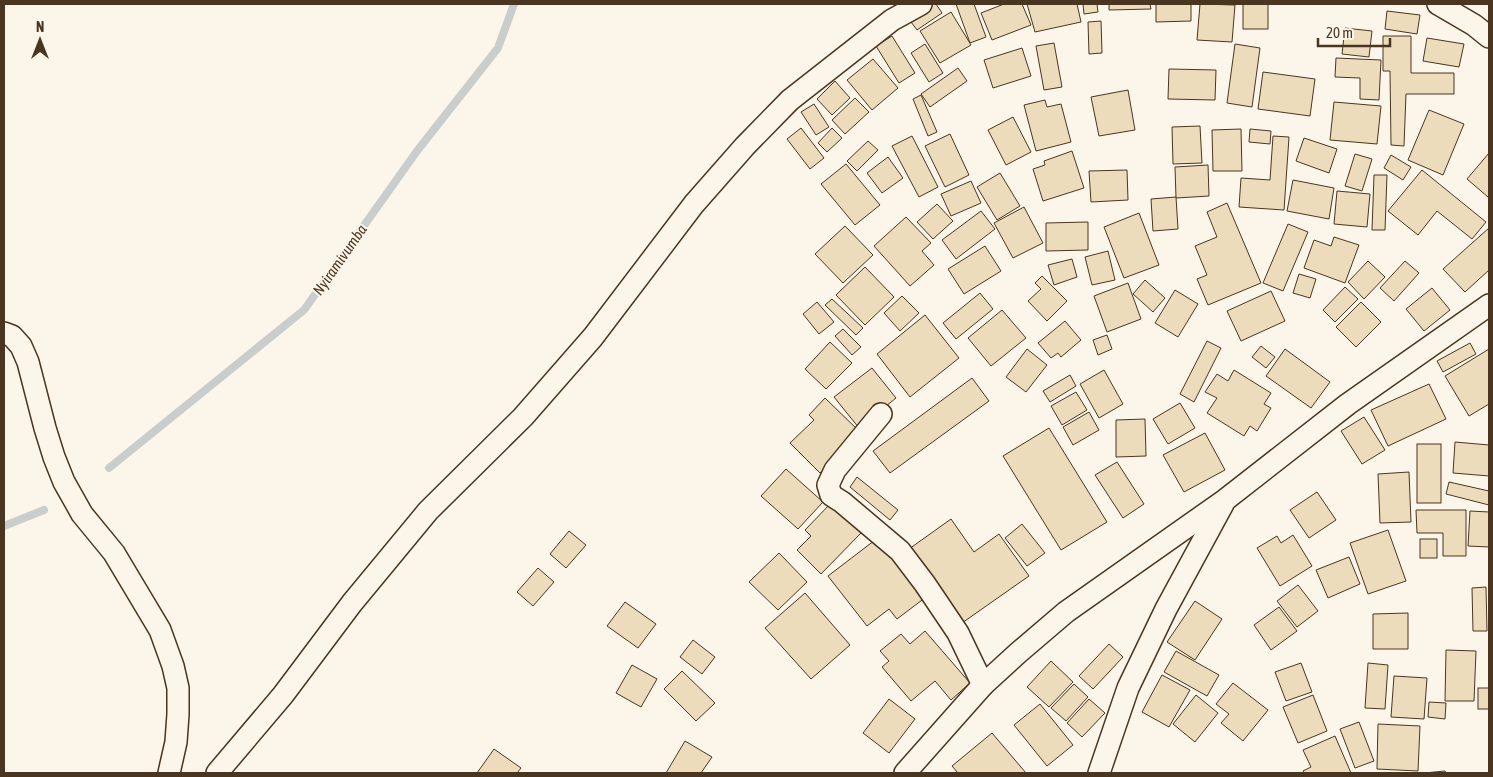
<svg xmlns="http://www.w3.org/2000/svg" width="1493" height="777" font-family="'Asap Condensed',sans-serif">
	<rect width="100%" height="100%" fill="#fbf6e9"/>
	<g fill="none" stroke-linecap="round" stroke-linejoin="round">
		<g stroke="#c9cecd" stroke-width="8">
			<path d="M109 468 304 310 417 151 498 48 514 4"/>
			<path d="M4 526 44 510"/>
		</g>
	</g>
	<g fill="#ecdcbc" stroke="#4a3520">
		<path d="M929 4H936L942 13 917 30 908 18Z"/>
		<path d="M956 4H974L986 37 970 43Z"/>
		<path d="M1004 4H1022L1031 25 992 40 981 13Z"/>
		<path d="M1027 4H1077L1081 22 1035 32Z"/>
		<path d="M1083 4H1097L1098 12 1084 14Z"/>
		<path d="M1109 4H1150L1151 9 1109 10Z"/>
		<path d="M1156 4H1191V21L1156 22Z"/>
		<path d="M1200 4 1235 5 1232 42 1197 40Z"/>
		<rect x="1243" y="4" width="25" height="25"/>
		<path d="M1387 11 1420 15 1417 34 1385 29Z"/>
		<path d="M951 12 971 45 940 63 920 31Z"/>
		<path d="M1101 21 1102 53 1089 54 1088 22Z"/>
		<path d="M1345 28 1372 31 1369 57 1342 54Z"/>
		<path d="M892 36 915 73 899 83 876 46Z"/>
		<path d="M1383 36H1411V73H1454V94H1406L1404 146 1391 145 1390 71H1383Z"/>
		<path d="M1427 38 1464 44 1459 67 1423 61Z"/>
		<path d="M1054 43 1062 87 1044 90 1036 46Z"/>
		<path d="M925 44 943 73 929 82 911 53Z"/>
		<path d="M1235 44 1260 48 1252 107 1227 103Z"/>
		<path d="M1022 48 1031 76 993 88 984 60Z"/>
		<path d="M1336 58 1381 60 1379 100 1360 99V78L1335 77Z"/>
		<path d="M873 59 898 88 872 110 847 80Z"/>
		<path d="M958 68 967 81 930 107 921 94Z"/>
		<path d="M1169 69 1216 70 1215 100 1168 99Z"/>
		<path d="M1263 72 1315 79 1310 116 1258 109Z"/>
		<path d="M835 81 850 98 832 115 817 99Z"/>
		<path d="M1128 90 1135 130 1099 136 1091 97Z"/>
		<path d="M921 95 937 132 928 136 913 99Z"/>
		<path d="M855 98 869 112 845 134 832 120Z"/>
		<path d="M1045 100 1047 107 1061 104 1071 142 1036 151 1024 105Z"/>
		<path d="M1334 102 1381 106 1377 144 1330 140Z"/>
		<path d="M814 104 829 127 816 135 801 112Z"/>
		<path d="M1429 110 1464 124 1443 175 1408 160Z"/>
		<path d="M1013 117 1031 152 1006 165 988 130Z"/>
		<path d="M1200 126 1202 163 1173 164 1172 127Z"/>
		<path d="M801 128 824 158 810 169 787 139Z"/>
		<path d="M832 128 842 138 827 152 818 143Z"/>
		<path d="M1241 129 1242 171H1213L1212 130Z"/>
		<path d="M1250 129 1271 131 1270 144 1249 142Z"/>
		<path d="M950 134 969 175 945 187 925 146Z"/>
		<path d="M912 136 938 187 919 197 892 146Z"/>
		<path d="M1273 136 1289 137 1284 210 1239 207 1241 178 1270 180Z"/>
		<path d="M1304 138 1337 149 1329 173 1296 161Z"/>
		<path d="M868 141 878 150 857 171 847 161Z"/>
		<path d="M1072 151 1084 188 1043 201 1033 169 1045 165 1044 161Z"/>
		<path d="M1489 153V195L1488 197 1467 179Z"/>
		<path d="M1355 154 1372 159 1362 191 1345 186Z"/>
		<path d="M1391 155 1411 167 1403 180 1384 168Z"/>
		<path d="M888 157 903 178 882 193 867 173Z"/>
		<path d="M846 164 880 205 855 225 821 184Z"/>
		<path d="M1208 165 1209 196 1176 198 1175 167Z"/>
		<path d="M1127 170 1128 200 1091 202 1089 171Z"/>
		<path d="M1422 170 1486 222 1472 239 1437 211 1418 235 1388 211Z"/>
		<path d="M1000 173 1020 206 997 220 977 187Z"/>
		<path d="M1374 175H1387L1385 230H1372Z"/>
		<path d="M1293 180 1334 188 1329 219 1287 211Z"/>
		<path d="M971 181 981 203 951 216 941 194Z"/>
		<path d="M1337 191 1370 194 1367 227 1334 224Z"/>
		<path d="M1176 197 1178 229 1153 231 1151 199Z"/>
		<path d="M1227 203 1261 283 1208 305 1197 279 1207 275 1195 246 1217 237 1207 212Z"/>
		<path d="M937 204 953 221 933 239 917 222Z"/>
		<path d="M1024 207 1043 243 1013 258 994 223Z"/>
		<path d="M981 211 995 229 956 259 942 240Z"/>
		<path d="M1139 213 1159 265 1124 278 1104 227Z"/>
		<path d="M906 217 931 243 922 251 934 265 910 286 874 246Z"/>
		<path d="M1088 222V250L1046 251V223Z"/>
		<path d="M1288 224 1308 232 1283 291 1263 283Z"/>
		<path d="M845 226 873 255 843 283 815 254Z"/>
		<path d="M1489 228V270L1465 292 1443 269Z"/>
		<path d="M1334 237 1359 245 1345 283 1304 268 1314 240 1331 246Z"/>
		<path d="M985 246 1001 271 964 294 948 269Z"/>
		<path d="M1108 251 1115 280 1092 285 1085 257Z"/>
		<path d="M1072 259 1077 277 1054 285 1048 265Z"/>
		<path d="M1368 261 1385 277 1364 299 1348 282Z"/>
		<path d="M1405 261 1419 273 1394 301 1380 288Z"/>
		<path d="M865 267 894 297 865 325 836 295Z"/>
		<path d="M1299 274 1316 279 1310 298 1293 293Z"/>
		<path d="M1042 276 1067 301 1047 321 1028 301 1041 289 1035 283Z"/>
		<path d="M1145 280 1165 298 1153 312 1133 294Z"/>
		<path d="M1128 283 1141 319 1107 332 1094 296Z"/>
		<path d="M1345 287 1358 299 1335 322 1323 310Z"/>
		<path d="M1432 288 1450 310 1424 331 1406 309Z"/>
		<path d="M1175 290 1198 304 1178 337 1155 323Z"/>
		<path d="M1271 291 1285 321 1241 341 1227 311Z"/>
		<path d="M980 293 993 309 956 339 943 323Z"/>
		<path d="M902 296 919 313 900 331 884 313Z"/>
		<path d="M832 299 863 328 856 335 825 305Z"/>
		<path d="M817 302 834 322 819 334 803 314Z"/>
		<path d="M1361 302 1381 322 1356 347 1336 327Z"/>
		<path d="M1002 310 1026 338 991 366 968 338Z"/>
		<path d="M925 315 959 358 910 397 877 354Z"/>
		<path d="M1065 321 1081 340 1061 357 1058 353 1051 358 1038 343Z"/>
		<path d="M843 329 861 347 852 355 835 336Z"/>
		<path d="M1107 335 1112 349 1098 355 1093 340Z"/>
		<path d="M1207 341 1221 348 1194 402 1180 394Z"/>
		<path d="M830 342 852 363 826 389 805 369Z"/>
		<path d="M1470 343 1476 354 1443 372 1437 361Z"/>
		<path d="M1261 346 1275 357 1266 368 1252 357Z"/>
		<path d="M1027 349 1047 365 1026 392 1006 377Z"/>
		<path d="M1285 349 1330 382 1311 408 1266 376Z"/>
		<path d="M1489 349V404L1469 416 1445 376Z"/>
		<path d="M872 368 896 398 859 428 834 397Z"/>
		<path d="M1104 370 1123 404 1099 418 1080 384Z"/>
		<path d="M1234 370 1271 393 1264 404 1271 408 1257 431 1250 426 1244 436 1207 413 1217 398 1205 392 1217 374 1228 381Z"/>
		<path d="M1070 375 1076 386 1050 402 1043 391Z"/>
		<path d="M972 378 989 401 890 473 873 451Z"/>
		<path d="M1429 384 1446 419 1388 446 1371 410Z"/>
		<path d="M1076 392 1087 410 1062 425 1051 406Z"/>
		<path d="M825 398 861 433 820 473 790 443 814 420 809 415Z"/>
		<path d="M1180 403 1195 428 1168 444 1153 419Z"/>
		<path d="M1089 412 1099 430 1073 445 1063 427Z"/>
		<path d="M1364 417 1385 450 1362 464 1341 431Z"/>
		<path d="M1145 419 1146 456 1116 457V420Z"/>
		<path d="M1049 428 1107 522 1061 550 1003 456Z"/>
		<path d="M1205 433 1225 470 1184 492 1163 455Z"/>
		<path d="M1455 442 1489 445V476L1453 473Z"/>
		<rect x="1417" y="444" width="24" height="59"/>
		<path d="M1117 462 1144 504 1123 518 1095 475Z"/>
		<path d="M786 469 823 502 798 529 761 496Z"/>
		<path d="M1409 472 1411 522 1380 523 1378 474Z"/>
		<path d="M857 477 898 510 890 520 850 487Z"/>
		<path d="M1449 482 1489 491V505L1446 494Z"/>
		<path d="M1317 492 1336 520 1309 538 1290 510Z"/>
		<path d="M832 502 862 532 821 574 797 550 811 536 805 530Z"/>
		<path d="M1416 510H1466V556H1443V533H1417Z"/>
		<path d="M1470 511 1489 512V547L1468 546Z"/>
		<path d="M951 519 974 552 999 534 1029 576 962 623 909 549Z"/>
		<path d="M1022 524 1045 553 1027 566 1005 538Z"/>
		<path d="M1388 530 1406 581 1368 594 1350 543Z"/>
		<path d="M569 531 586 545 566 568 550 554Z"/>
		<path d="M1293 535 1312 566 1280 586 1257 548 1277 536 1281 543Z"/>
		<path d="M879 537 926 597 897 619 889 609 867 626 828 576Z"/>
		<rect x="1420" y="539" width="17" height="19"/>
		<path d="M779 553 807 582 778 610 749 582Z"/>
		<path d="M1349 557 1360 584 1328 598 1316 570Z"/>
		<path d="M538 568 554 582 533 606 517 592Z"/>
		<path d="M1298 585 1318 611 1297 627 1277 601Z"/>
		<path d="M1486 587 1487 631H1473L1472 588Z"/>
		<path d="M805 593 850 645 811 679 765 628Z"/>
		<path d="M1195 601 1222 619 1195 660 1167 642Z"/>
		<path d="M625 602 656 624 638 648 607 626Z"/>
		<path d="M1279 607 1297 631 1271 650 1254 625Z"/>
		<path d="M1408 613V649H1373V614Z"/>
		<path d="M925 631 970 683 951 700 935 681 911 701 882 667 889 661 880 651 901 634 910 644Z"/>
		<path d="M693 640 715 657 702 674 680 657Z"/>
		<path d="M1109 644 1123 657 1093 689 1079 676Z"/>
		<path d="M1446 650 1476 651 1474 701H1445Z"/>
		<path d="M1176 651 1219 675 1207 696 1164 672Z"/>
		<path d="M1051 661 1073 682 1049 707 1027 687Z"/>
		<path d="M1301 663 1312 692 1286 701 1275 672Z"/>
		<path d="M1368 663 1388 665 1385 709 1365 708Z"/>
		<path d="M632 665 657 679 641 707 616 693Z"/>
		<path d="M682 671 715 703 696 721 664 689Z"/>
		<path d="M1162 675 1190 690 1169 727 1142 712Z"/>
		<path d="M1394 676 1427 678 1424 719 1391 717Z"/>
		<path d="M1233 683 1268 710 1243 741 1221 723 1229 714 1216 704Z"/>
		<path d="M1074 684 1088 697 1066 721 1051 708Z"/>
		<rect x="1478" y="688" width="11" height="21"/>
		<path d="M1196 695 1218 713 1195 742 1173 724Z"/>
		<path d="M1313 695 1327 731 1298 743 1283 707Z"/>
		<path d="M889 699 915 719 889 753 863 733Z"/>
		<path d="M1089 699 1105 713 1082 737 1067 723Z"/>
		<path d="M1429 702 1446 703 1445 719 1428 717Z"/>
		<path d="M1040 704 1073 745 1047 766 1014 725Z"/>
		<path d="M1359 722 1374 761 1355 768 1340 729Z"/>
		<path d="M1378 724 1420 726 1418 771 1377 769Z"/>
		<path d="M992 733 1026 773H958L952 766Z"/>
		<path d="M1335 736 1351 773H1304L1303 771 1311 767 1303 750Z"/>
		<path d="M685 741 712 757 701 773H666Z"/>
		<path d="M494 749 521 768 517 773H477Z"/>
		<path d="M1445 771 1446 773H1424Z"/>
	</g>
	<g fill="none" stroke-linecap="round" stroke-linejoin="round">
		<defs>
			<g id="street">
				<path d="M1438 4 1474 25 1489 37"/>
				<path d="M4 333 12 336 21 346 28 362 45 428 54 457 64 482 82 514 114 553 160 630 173 666 178 688V714L176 742 169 773"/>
				<path d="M881 414 835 470 828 485 831 495 842 502 900 551 925 584 958 633 983 685"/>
				<path d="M217 773 283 695 352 603 428 511 523 417 593 337 694 204 745 146 790 100 892 20 921 4"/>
				<path d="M905 773 983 685 1018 653 1066 612 1225 500 1348 404 1489 305"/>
				<path d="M1099 773 1128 688 1166 609 1223 504"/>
			</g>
		</defs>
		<use href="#street" stroke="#4a3520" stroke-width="24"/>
		<use href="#street" stroke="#fbf6e9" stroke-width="21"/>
	</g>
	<g text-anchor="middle" stroke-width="4" stroke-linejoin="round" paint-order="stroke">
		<g font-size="15" font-style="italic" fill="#4a3520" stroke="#fbf6e9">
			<text transform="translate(340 260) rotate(-55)" y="5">Nyiramivumba</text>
		</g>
	</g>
	<rect width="1493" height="777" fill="none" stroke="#4a3520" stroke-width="10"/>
	<g transform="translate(40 40)" stroke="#fbf6e9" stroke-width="4" paint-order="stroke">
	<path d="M0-4L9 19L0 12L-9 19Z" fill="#4a3520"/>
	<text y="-8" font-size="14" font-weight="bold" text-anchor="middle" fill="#4a3520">N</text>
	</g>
	<path d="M1318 38v8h72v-8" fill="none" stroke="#4a3520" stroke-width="2.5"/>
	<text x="1326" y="38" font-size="15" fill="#4a3520" stroke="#fbf6e9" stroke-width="4" paint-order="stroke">20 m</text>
</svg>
